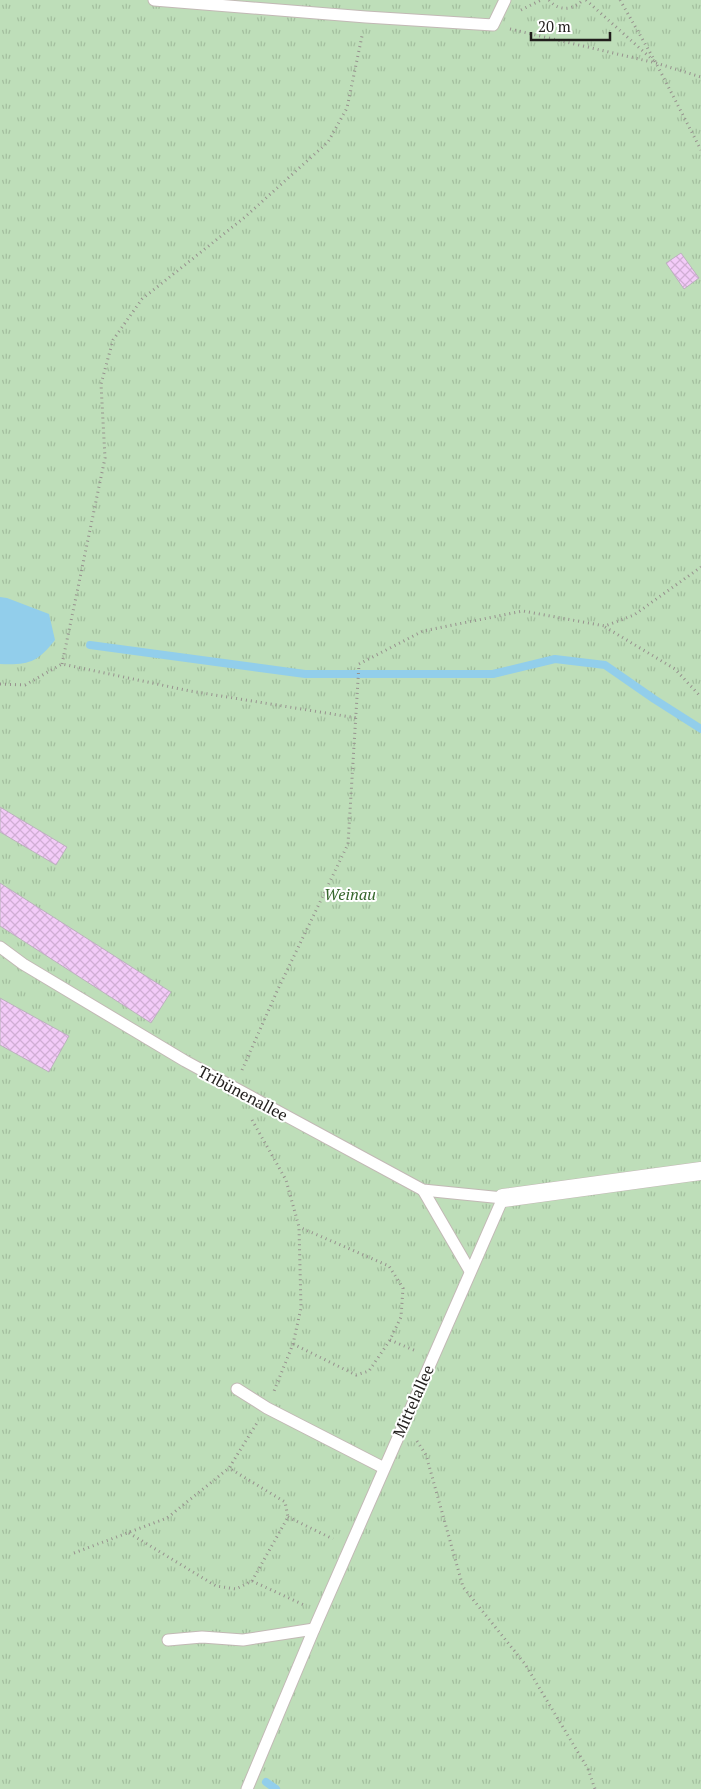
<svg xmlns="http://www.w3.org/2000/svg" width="701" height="1789" font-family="'PT Serif',serif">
	<defs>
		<pattern id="park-tufts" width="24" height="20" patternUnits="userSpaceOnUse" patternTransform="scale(1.25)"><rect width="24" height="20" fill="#bedeb9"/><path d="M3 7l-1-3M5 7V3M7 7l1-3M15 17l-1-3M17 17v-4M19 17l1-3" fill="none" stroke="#a3be9e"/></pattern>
		<pattern id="building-cross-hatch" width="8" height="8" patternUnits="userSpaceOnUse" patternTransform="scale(1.25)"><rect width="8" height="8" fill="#f3cbf8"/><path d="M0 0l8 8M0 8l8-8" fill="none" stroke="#d0aed4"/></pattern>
	</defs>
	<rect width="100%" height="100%" fill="#fcf3ef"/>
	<rect fill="url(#park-tufts)" x="0" y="0" width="701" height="1789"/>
	<path fill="#92ceeb" d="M0 597 7 598 49 614 55 640C37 663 28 665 0 664Z"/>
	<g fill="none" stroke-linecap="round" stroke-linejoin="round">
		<g stroke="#92ceeb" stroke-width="8">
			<path d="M90 645 305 674H493L555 659 605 665 654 699 701 729"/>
			<path d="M266 1782 276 1789"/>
		</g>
	</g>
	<g fill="url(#building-cross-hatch)" stroke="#bab4bb">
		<path d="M681 253 699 278 684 289 666 263Z"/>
		<path d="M0 807 67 847 56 865 0 832Z"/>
		<path d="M0 883 171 992 151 1023 0 926Z"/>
		<path d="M0 998 69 1036 49 1072 0 1045Z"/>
	</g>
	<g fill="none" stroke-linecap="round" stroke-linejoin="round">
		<defs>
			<g id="service">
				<path d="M154 0 366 17 493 25 505 0"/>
				<path d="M0 947 23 964 185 1061 423 1190 503 1198 314 1629 247 1789"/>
				<path d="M423 1190 470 1271"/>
				<path d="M237 1389 267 1408 384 1468"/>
				<path d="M168 1640 202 1637 243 1640 314 1629"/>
			</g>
			<path id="pedestrian" d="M503 1198 701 1171"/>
		</defs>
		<use href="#service" stroke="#c2b9b5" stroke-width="13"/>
		<use href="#pedestrian" stroke="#c2b9b5" stroke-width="19"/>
		<g stroke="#97918e" stroke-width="3" stroke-dasharray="1 4" stroke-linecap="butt">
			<path d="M549 0C559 12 573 10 583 0"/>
			<path d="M586 0 654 61"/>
			<path d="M620 0 656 63 701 150"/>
			<path d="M521 10 541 0"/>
			<path d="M510 29 656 63 701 77"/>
			<path d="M605 627 675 669 701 697"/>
			<path d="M62 664 105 458 101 384 113 340 142 299 245 217 328 142 347 108 362 36"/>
			<path d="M0 684 25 685 62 664 190 691 357 718"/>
			<path d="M242 1070 278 989 348 844 359 664 423 631 523 611 605 626 634 615 701 567"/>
			<path d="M252 1120 286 1180 299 1227 301 1308 293 1344 274 1391"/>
			<path d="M390 1340 416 1351"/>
			<path d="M293 1344 356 1375 369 1371 390 1340 401 1317 403 1288 389 1266 299 1227"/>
			<path d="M417 1441 426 1455 463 1587 525 1664 588 1769 595 1789"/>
			<path d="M288 1517 333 1539"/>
			<path d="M129 1533 216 1586 236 1589 252 1581 288 1517 285 1502 229 1468"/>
			<path d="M74 1553 167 1518 229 1468 257 1423"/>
			<path d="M252 1581 304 1605"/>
		</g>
		<use href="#service" stroke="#fff" stroke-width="11"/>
		<use href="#pedestrian" stroke="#fff" stroke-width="18"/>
	</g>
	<g text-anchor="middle" stroke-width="4" stroke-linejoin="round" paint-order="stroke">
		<g font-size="16" font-style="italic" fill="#34652b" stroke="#fff">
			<text x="350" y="900">Weinau</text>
		</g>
		<g font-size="16" fill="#211e1c" stroke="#fff">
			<text transform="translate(243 1093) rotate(28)" y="6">Tribünenallee</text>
			<text transform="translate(413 1401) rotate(-66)" y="6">Mittelallee</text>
		</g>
	</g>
	<path d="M531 32v8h79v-8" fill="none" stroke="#211e1c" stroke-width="2.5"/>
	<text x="538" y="32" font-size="15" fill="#211e1c" stroke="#ffffff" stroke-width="4" paint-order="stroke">20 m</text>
</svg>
